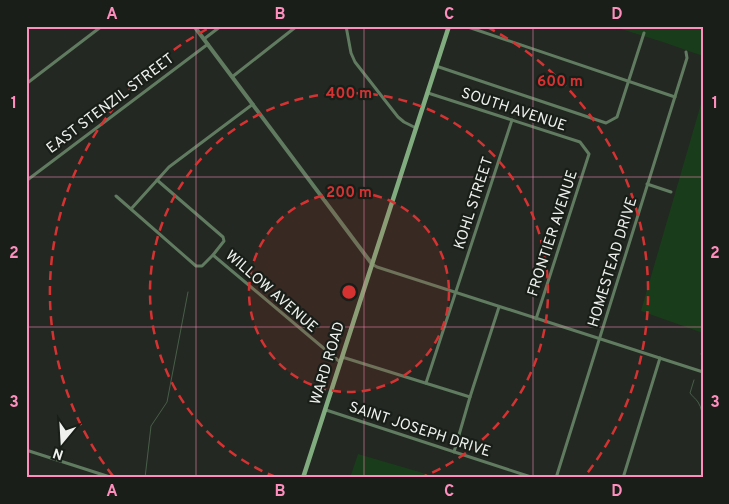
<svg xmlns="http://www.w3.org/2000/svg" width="729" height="504" font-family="Overpass,sans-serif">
	<rect width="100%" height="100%" fill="#232822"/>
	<g fill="#193d1a">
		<path d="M611 26H657L663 28 664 26H703V56L660 41Z"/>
		<path d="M703 97V333L641 311Z"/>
		<path d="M358 454 440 478H350Z"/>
	</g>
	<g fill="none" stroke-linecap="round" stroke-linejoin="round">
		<g stroke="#475e48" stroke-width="1">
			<path d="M701 354 703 349"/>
			<path d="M694 380 690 393C692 396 696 399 698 402 706 414 701 433 703 447"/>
			<path d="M145 478 151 426 167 402 188 292"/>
		</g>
		<g stroke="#607b5f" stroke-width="3">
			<path d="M346 26 351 53 355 62 398 117 404 122 416 128"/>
			<path d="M465 26 675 97"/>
			<path d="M204 39 221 26"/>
			<path d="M436 66 606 123 617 117 644 33"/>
			<path d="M232 77 297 26"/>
			<path d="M26 84 102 26"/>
			<path d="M428 93 580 142 589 154 536 319"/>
			<path d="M26 181 208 44"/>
			<path d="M647 184 671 192"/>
			<path d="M116 196 196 266H202L213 255 224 241 223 237 157 180"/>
			<path d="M131 209 169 167 253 104"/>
			<path d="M213 255 340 362"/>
			<path d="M372 264 377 267 703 372"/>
			<path d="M342 357 470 397"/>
			<path d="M426 383 512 120"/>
			<path d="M326 410 534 478"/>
			<path d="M26 450 113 478"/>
			<path d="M454 452 470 397 499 307"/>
			<path d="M556 478 687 58 686 52"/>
			<path d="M623 478 660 358"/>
		</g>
		<path stroke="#607b5f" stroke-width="4" d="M194 26 372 264"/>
		<path stroke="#80ac7f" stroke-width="4.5" d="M303 478 449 26"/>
	</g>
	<path fill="none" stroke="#fe8ebd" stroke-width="1" stroke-opacity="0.55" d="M196 26V478M364 26V478M533 26V478M26 177H703M26 327H703"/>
	<circle cx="349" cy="292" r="100" fill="#d73232" fill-opacity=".12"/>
	<g fill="none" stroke="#d73232" stroke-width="2.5" stroke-dasharray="9 6">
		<circle cx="349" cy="292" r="100"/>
		<path d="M276 477A199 199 0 1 1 422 477"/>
		<path d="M113 476A299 299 0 0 1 211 27M487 27A299 299 0 0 1 585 476"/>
	</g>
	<g text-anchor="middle" stroke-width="4.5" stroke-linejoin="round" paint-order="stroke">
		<g font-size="15" fill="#eef1ee" stroke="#191e19">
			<text transform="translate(110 103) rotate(-37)" y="5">EAST STENZIL STREET</text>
			<text transform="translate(514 109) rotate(18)" y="5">SOUTH AVENUE</text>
			<text transform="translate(473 203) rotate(-72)" y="5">KOHL STREET</text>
			<text transform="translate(552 233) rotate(-72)" y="5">FRONTIER AVENUE</text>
			<text transform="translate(612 262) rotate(-73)" y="5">HOMESTEAD DRIVE</text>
			<text transform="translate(272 291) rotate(41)" y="5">WILLOW AVENUE</text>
			<text transform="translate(327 363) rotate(-73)" y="5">WARD ROAD</text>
			<text transform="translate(420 429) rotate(18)" y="5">SAINT JOSEPH DRIVE</text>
		</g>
	</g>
	<circle cx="349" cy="292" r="8" fill="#d73232" stroke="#191e19" stroke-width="2.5"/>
	<g font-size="15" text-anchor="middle" font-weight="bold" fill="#d73232" stroke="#191e19" stroke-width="4.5" stroke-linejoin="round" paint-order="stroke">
		<text x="560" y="86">600 m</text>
		<text x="349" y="98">400 m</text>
		<text x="349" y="197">200 m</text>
	</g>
	<rect width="729" height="504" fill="none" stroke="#191e19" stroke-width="55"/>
	<g transform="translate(62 442) rotate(198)" stroke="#191e19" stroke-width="4" paint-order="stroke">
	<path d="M0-4L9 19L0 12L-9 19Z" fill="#eef1ee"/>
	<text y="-8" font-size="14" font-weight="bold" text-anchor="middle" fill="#eef1ee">N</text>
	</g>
	<rect x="28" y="28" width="674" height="448" fill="none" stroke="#fe8ebd" stroke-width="2"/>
	<g font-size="16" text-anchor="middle" font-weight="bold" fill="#fe8ebd">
		<text x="112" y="19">A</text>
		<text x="280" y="19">B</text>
		<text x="449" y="19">C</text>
		<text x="617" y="19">D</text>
		<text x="14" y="108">1</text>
		<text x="715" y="108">1</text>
		<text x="14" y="258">2</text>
		<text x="715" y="258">2</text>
		<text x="14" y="407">3</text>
		<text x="715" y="407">3</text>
		<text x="112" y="496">A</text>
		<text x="280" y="496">B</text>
		<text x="449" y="496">C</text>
		<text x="617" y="496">D</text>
	</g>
</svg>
